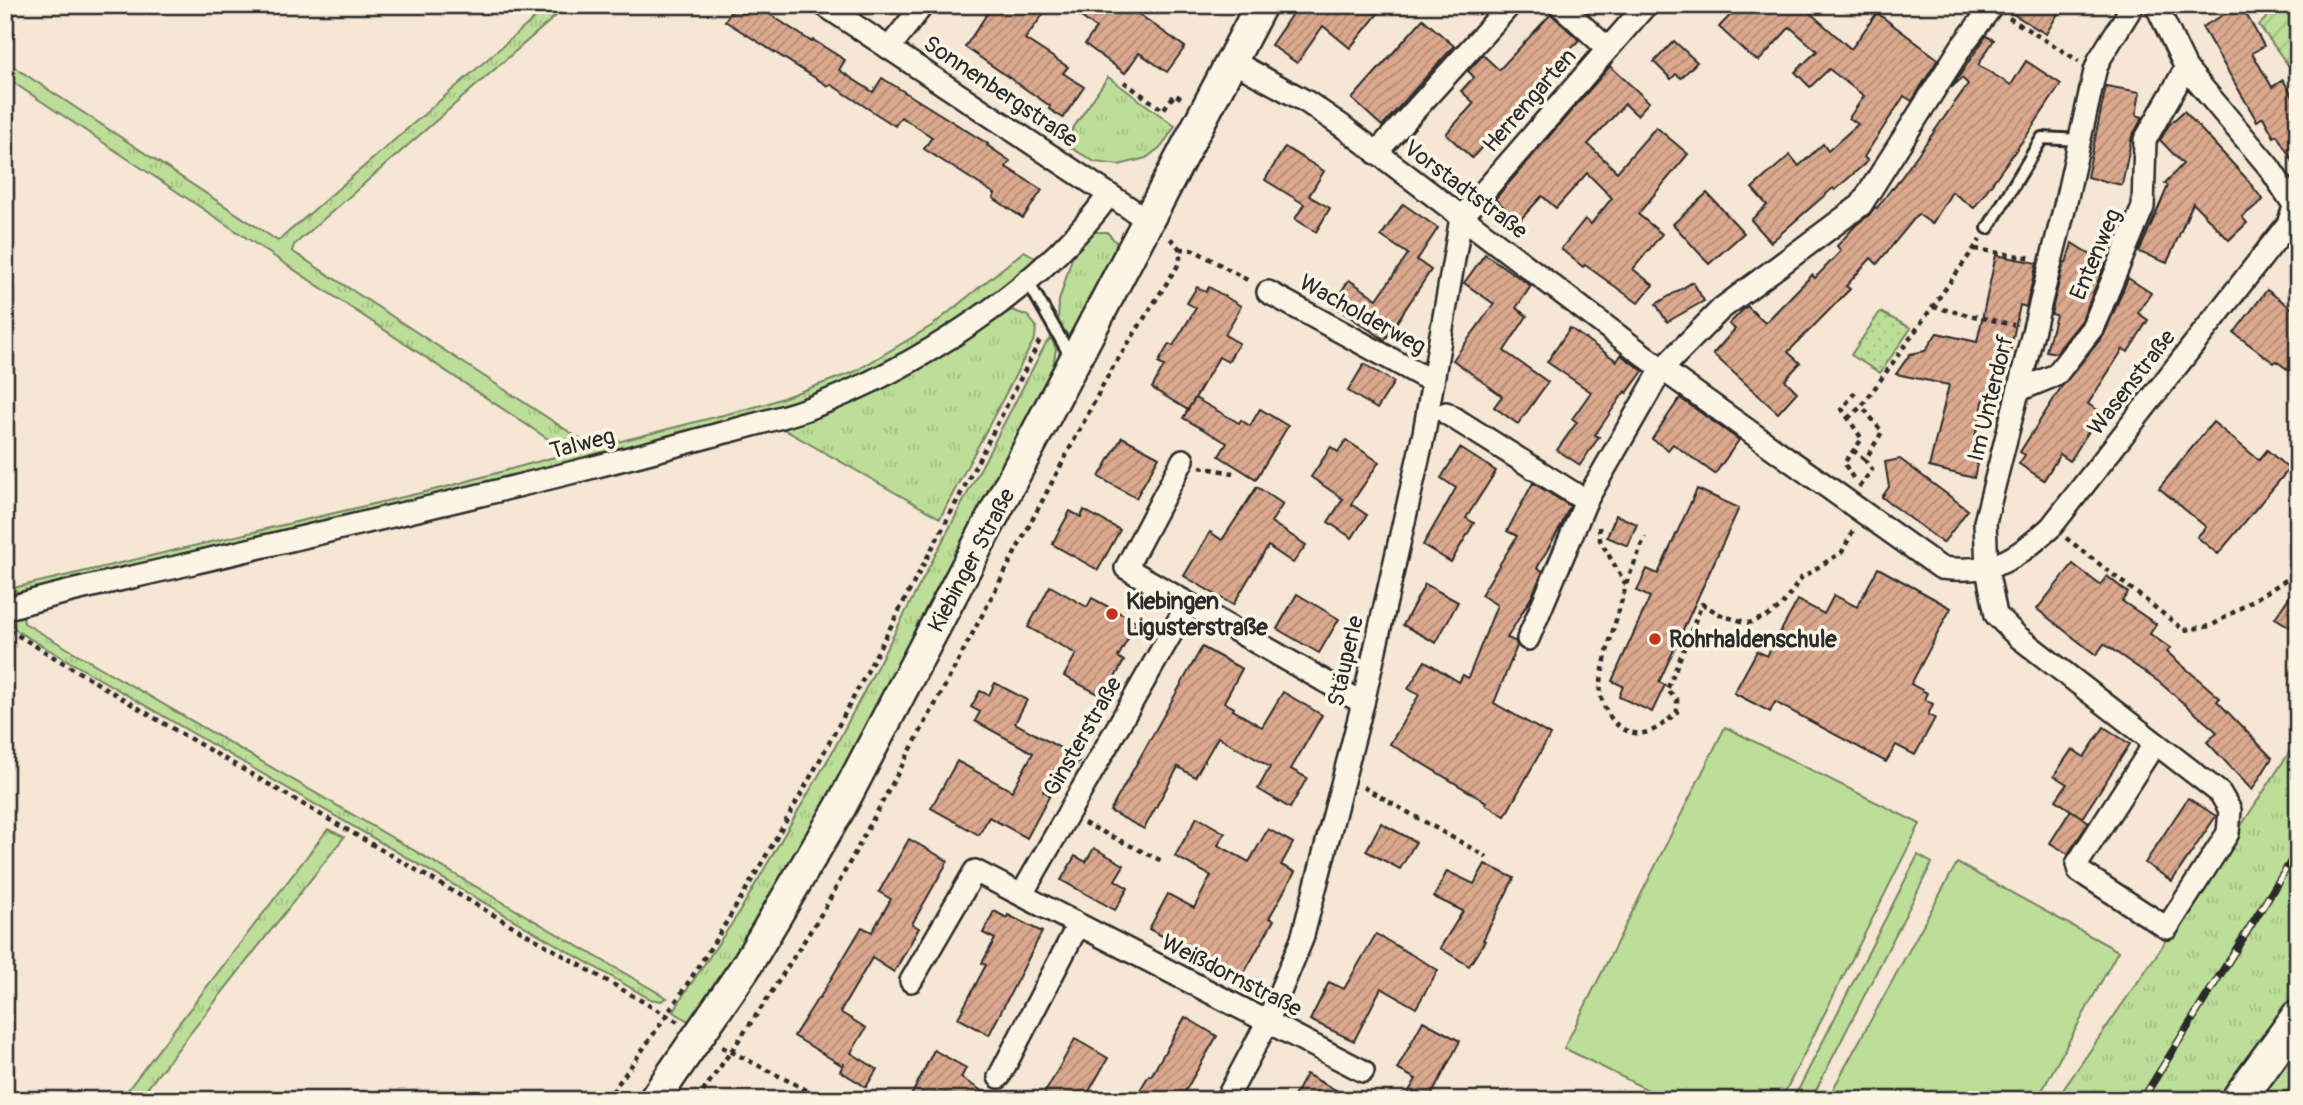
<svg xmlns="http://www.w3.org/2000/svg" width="2303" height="1105" font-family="Pangolin,sans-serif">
	<defs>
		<pattern id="grass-tufts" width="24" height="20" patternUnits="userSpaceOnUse" patternTransform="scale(1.75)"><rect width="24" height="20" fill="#bdde98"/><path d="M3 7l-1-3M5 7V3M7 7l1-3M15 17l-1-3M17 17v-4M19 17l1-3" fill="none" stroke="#a3bf83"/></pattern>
		<pattern id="park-dots" width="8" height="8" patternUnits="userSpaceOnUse" patternTransform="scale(1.75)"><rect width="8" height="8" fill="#bdde98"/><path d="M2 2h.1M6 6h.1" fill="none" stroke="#a3bf83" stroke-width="1.8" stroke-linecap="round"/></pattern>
		<pattern id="garden-furrows" width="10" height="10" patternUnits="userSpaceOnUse" patternTransform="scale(1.75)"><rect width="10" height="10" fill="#bdde98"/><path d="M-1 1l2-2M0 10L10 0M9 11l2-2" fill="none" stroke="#a3bf83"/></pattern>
		<pattern id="building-hatch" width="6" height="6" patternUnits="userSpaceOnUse" patternTransform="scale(1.75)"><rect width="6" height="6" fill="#dca98f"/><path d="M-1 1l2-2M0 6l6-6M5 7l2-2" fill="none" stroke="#b38a75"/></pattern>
	</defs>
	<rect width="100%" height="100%" fill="#f6e6d4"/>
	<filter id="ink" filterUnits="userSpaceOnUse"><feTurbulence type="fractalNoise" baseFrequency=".0143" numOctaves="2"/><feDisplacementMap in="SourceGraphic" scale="14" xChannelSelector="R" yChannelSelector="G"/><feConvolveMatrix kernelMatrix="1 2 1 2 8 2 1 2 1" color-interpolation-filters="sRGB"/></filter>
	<g filter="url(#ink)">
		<g fill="url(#grass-tufts)" stroke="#748462" stroke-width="2">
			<path d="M550 5 567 6 294 245 292 251 594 448 766 404 854 372 933 325 1024 251 1036 258 1009 284 946 331 855 380 774 411 599 458 33 595 19 593 13 588 446 487 569 453 5 77V61L278 241Z"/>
			<path d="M1108 77 1175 126 1162 146 1146 158 1119 165 1095 162 1063 143Z"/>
			<path d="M1088 232H1107L1116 242 1115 258 1072 341 1058 322 1059 301 1074 251Z"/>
			<path d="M1012 310 1028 316 1036 326 1035 338 940 518 778 426Z"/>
			<path d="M1051 338 1056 349 1051 379 824 813 693 1024 674 1012 682 997 737 916 834 749 1046 343Z"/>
			<path d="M23 616 24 623 667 998 661 1001 650 999 17 631 11 623 14 617Z"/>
			<path d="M2298 739V1079L2280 1100H2056L2155 957Z"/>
			<path d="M328 829 344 837 138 1100H120Z"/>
		</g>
		<path fill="url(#park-dots)" stroke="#748462" stroke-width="2" d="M1880 312 1911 328 1880 373 1851 355Z"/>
		<path fill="url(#garden-furrows)" stroke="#748462" stroke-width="2" d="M2279 5H2298V79L2259 25Z"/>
		<g fill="#bdde98" stroke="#748462" stroke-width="2">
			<path d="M1725 727 1920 824 1781 1100H1668L1564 1048Z"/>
			<path d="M1918 855 1932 863 1811 1100H1793Z"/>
			<path d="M1957 863 2118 951 2037 1100H1827Z"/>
		</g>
		<g fill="url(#building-hatch)" stroke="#2b2b2b" stroke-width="2">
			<path d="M735 5H773L768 13 812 42 813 40 845 60 839 70 873 92 882 78 988 144 987 145 1010 161 1006 167 1042 190 1023 218 993 198 995 194 924 149 932 137 901 117 895 126 830 84 828 86 725 21Z"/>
			<path d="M993 5H1050L1025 39 1068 67 1063 73 1084 87 1063 118 1049 109 1050 106 965 47Z"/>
			<path d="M1065 5H1126L1185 47 1167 72 1139 53 1125 73 1085 44 1096 28Z"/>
			<path d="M1298 5H1385L1350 48 1323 26 1297 63 1271 45Z"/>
			<path d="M1740 5H1801L1851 49 1877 13 1938 59 1912 101 1904 96 1864 157 1868 161 1835 190 1833 188 1771 242 1751 220 1767 205 1752 188 1790 155 1799 166 1823 144 1828 151 1858 124 1849 118 1864 96 1829 69 1810 87 1795 72 1817 51 1790 27 1759 61 1749 55 1719 27Z"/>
			<path d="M2006 5H2063L2046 34 2005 9Z"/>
			<path d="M2241 5 2264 46 2252 53 2272 87 2283 80 2298 105V170L2277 135 2274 137 2263 117 2257 121 2202 27Z"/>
			<path d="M1551 14 1579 40 1472 158 1446 134 1474 103 1461 91 1474 77 1468 71 1483 55 1499 70Z"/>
			<path d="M1423 19 1454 46 1382 126 1352 99Z"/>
			<path d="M1986 36 1994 40 1978 65 2011 85 2026 61 2061 84 2029 132 1974 208 1952 192 1932 224 1918 214 1877 264 1871 258 1846 286 1850 289 1788 352 1800 363 1785 380 1797 392 1778 413 1713 354 1735 329 1729 324 1747 306 1765 323 1812 275 1815 278 1841 251 1837 246 1856 225 1869 215 1875 207 1877 208 1892 188 1893 189 1968 84 1962 78 1951 88Z"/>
			<path d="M1674 41 1697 62 1681 78 1676 74 1671 79 1654 62Z"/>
			<path d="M1610 66 1649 102 1637 115 1625 104 1588 144 1617 172 1656 127 1688 154 1638 214 1662 234 1633 269 1653 285 1638 303 1585 265 1583 267 1561 249 1585 219 1591 224 1612 198 1587 173 1556 208 1542 196 1519 221 1495 199Z"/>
			<path d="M2106 86 2140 92 2136 115 2143 117 2132 136 2122 185 2087 177Z"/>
			<path d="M2184 111 2245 177 2263 200 2242 217 2247 223 2229 240 2193 203 2167 263 2139 252 2168 186 2165 183 2183 164 2160 140 2169 125Z"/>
			<path d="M1285 147 1324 171 1309 196 1330 208 1316 232 1295 219 1304 204 1265 180Z"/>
			<path d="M1707 193 1744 233 1709 264 1673 224Z"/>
			<path d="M1403 204 1438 228 1417 260 1431 270 1385 340 1332 305 1349 280 1377 299 1408 254 1381 236Z"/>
			<path d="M2072 243 2105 264 2082 320 2056 353 2046 351 2056 315 2051 314 2064 262 2066 263Z"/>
			<path d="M1485 254 1531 286 1516 308 1527 316 1504 351 1548 382 1518 424 1494 407 1502 396 1453 360 1494 304 1464 283Z"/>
			<path d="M1996 255 2037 263 2026 307 2020 305 2000 399 1985 395 1971 453 1979 455 1974 478 1929 467 1949 385 1896 374 1910 354 1925 351 1937 333 1977 342Z"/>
			<path d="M2128 278 2151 293 2138 313 2148 320 2128 352 2123 349 2088 404 2101 412 2070 461 2060 454 2044 480 2019 464 2025 455 2020 452 2062 386 2104 335Z"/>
			<path d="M1693 282 1704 301 1667 322 1656 304Z"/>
			<path d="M1197 287 1206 292 1209 287 1241 306 1225 335 1239 343 1228 362 1219 357 1188 410 1152 388 1164 366 1158 363 1169 344 1173 346 1196 308 1187 303Z"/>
			<path d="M2267 290 2298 313V377L2276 361 2274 363 2234 333Z"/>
			<path d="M1570 328 1617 361 1621 355 1643 371 1627 393 1625 391 1595 435 1599 437 1580 465 1557 450 1577 422 1572 419 1591 392 1547 362Z"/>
			<path d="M1364 364 1394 382 1377 409 1348 391Z"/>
			<path d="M1195 398 1239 423 1241 420 1250 426 1260 409 1288 426 1256 479 1219 456 1227 443 1183 418Z"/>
			<path d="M1680 398 1739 440 1715 474 1673 444 1668 450 1652 439Z"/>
			<path d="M2213 422 2259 460 2267 450 2289 469 2218 554 2197 537 2206 527 2159 488Z"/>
			<path d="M1122 437 1159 457 1136 498 1099 477Z"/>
			<path d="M1346 440 1379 462 1351 504 1367 515 1352 538 1328 522 1343 499 1311 477 1331 447 1338 452Z"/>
			<path d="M1460 448 1496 471 1466 518 1474 523 1451 562 1423 545 1456 488 1441 478Z"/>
			<path d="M1900 459 1968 510 1943 543 1882 497 1889 487 1885 462Z"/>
			<path d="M1533 483 1570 506 1561 526 1537 568 1543 571 1532 596 1507 638 1515 641 1517 646 1494 703 1550 735 1505 816 1485 804 1486 802 1390 744 1419 695 1408 689 1425 661 1459 682 1463 675 1468 678 1497 605 1481 595 1517 536 1507 531Z"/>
			<path d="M1257 487 1283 504 1271 522 1306 545 1293 563 1268 546 1233 605 1184 576 1210 532 1222 540Z"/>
			<path d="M1697 489 1739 508 1659 682 1665 685 1652 712 1619 697 1623 686 1612 681 1650 597 1637 591 1647 569 1658 574Z"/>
			<path d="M1084 510 1120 530 1098 570 1052 544 1070 511 1081 517Z"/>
			<path d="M1616 515 1637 524 1628 546 1607 537Z"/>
			<path d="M2073 564 2100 585 2107 576 2128 593 2122 601 2156 624 2150 634 2170 648 2167 652 2220 698 2217 701 2272 758 2252 790 2207 742 2217 732 2159 682 2104 644 2096 655 2037 609Z"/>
			<path d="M1878 568 1951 608 1911 684 1927 693 1924 699 1933 704 1928 715 1935 718 1915 755 1896 745 1886 762 1775 702 1770 712 1734 693 1757 651 1767 656 1798 600 1824 614 1834 595 1857 607Z"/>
			<path d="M1425 584 1458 602 1436 643 1403 625Z"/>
			<path d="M2298 584V632L2275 618Z"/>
			<path d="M1050 586 1087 607 1092 598 1137 622 1118 657 1124 661 1104 697 1064 676 1076 654 1028 627Z"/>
			<path d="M1297 594 1339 619 1319 653 1277 629Z"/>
			<path d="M1202 647 1242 669 1224 702 1234 708 1233 710 1262 727 1283 692 1322 715 1291 769 1307 778 1290 808 1258 789 1270 767 1218 737 1195 777 1178 767 1144 829 1110 811Z"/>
			<path d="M995 683 1027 700 1015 723 1080 759 1072 773 1057 766 1043 791 1050 795 1027 838 989 817 979 835 931 808 957 761 1012 791 1033 753 975 721 980 712 971 707 980 691 989 695Z"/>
			<path d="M2104 727 2130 744 2082 818 2056 800 2067 784 2054 776 2072 749 2084 757Z"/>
			<path d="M2188 798 2216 816 2172 881 2145 863Z"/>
			<path d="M2071 810 2089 822 2068 854 2050 843Z"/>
			<path d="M1197 817 1225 833 1218 845 1249 862 1268 829 1293 843 1281 865 1295 872 1269 918 1274 920 1239 982 1202 961 1204 958 1149 929 1168 894 1194 908 1211 876 1175 856Z"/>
			<path d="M1381 823 1416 842 1400 869 1366 851Z"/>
			<path d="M909 839 948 861 912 924 919 928 894 972 872 958 840 1012 866 1028 851 1053 877 1069 866 1087 840 1071 844 1063 843 1066 794 1036 818 998 819 999 862 927 872 932 891 899 879 892Z"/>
			<path d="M1094 848 1124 865 1115 880 1128 888 1115 910 1061 880 1075 856 1086 862Z"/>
			<path d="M1485 864 1514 878 1483 940 1485 941 1469 966 1440 948 1463 911 1434 897 1447 871 1474 884Z"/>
			<path d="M994 911 1007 918 1008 915 1042 932 989 1035 958 1018 986 965 982 963 995 939 983 933Z"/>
			<path d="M1376 934 1438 970 1416 1008 1381 988 1354 1041 1310 1020 1329 982 1344 989Z"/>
			<path d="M1185 1017 1217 1036 1180 1100H1134L1149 1075 1151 1076Z"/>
			<path d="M1423 1021 1460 1041 1429 1100H1404L1416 1079 1397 1069Z"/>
			<path d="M1075 1039 1108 1058 1084 1100H1041Z"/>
			<path d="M934 1050 966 1068 961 1078 997 1100H909Z"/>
			<path d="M1306 1074 1354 1100H1292Z"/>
		</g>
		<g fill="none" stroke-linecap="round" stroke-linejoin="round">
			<defs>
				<g id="lane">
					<path d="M1988 228 2042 138 2081 140"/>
					<path d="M1027 280 1071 357"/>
				</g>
				<g id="street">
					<path d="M824 5 1149 221"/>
					<path d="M1560 5 1608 49"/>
					<path d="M2133 5 2099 60 2095 71 2065 206 1985 522 1987 569 1996 615 2017 636 2220 793 2230 810 2228 833 2167 928 2079 871 2077 864 2155 743"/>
					<path d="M2156 5 2186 68 2269 167 2298 211"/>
					<path d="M889 48 923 5"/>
					<path d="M1232 61 1307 102 1342 126 1662 369 1941 568C1994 574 2013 561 2051 527L2288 224 2295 205"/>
					<path d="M1376 153 1510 5"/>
					<path d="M1268 292 1433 382"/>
					<path d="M2019 390 2056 375 2093 327 2143 207 2145 140 2186 68"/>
					<path d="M1446 413 1586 501"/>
					<path d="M1183 460 1126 568 1363 703"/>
					<path d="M5 609C65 590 132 578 193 563 324 532 455 502 586 469 633 457 679 445 726 432 753 425 781 418 807 409 917 368 1039 290 1109 195"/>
					<path d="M1528 639 1586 501 1662 369 1721 309 1861 205 1962 46 1993 5"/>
					<path d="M1022 894 1188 604"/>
					<path d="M911 981 975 871 1363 1071"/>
					<path d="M999 1077 1078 925"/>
					<path d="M1226 1100 1267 1023 1302 939 1363 703 1424 433 1461 218 1646 5"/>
				</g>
				<path id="secondary" d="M654 1100 745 968 840 808 1261 5"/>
				<path id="primary" d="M2238 1100 2298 1017"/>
			</defs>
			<use href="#lane" stroke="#2b2b2b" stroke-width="16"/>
			<use href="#street" stroke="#2b2b2b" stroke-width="26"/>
			<use href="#secondary" stroke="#2b2b2b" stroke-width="35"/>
			<use href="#primary" stroke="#2b2b2b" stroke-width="38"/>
			<g stroke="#2b2b2b" stroke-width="4.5" stroke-dasharray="5 5" stroke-linecap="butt">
				<path d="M2009 18 2079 61"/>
				<path d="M2298 66 2294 69 2291 81 2298 93"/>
				<path d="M1124 82 1163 110 1175 94 1183 100"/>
				<path d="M1180 249 1194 250 1251 282"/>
				<path d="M1975 249 2032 258"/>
				<path d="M1933 307 2014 325"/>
				<path d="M1848 418 1862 406"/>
				<path d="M1853 450 1865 460"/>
				<path d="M1200 467 1233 473"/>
				<path d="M1853 478 1844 463 1862 439 1842 409 1856 391"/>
				<path d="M1859 487 1872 470 1865 460 1882 432 1862 406 1980 240"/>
				<path d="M1599 527 1600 540 1626 585C1620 610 1597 674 1601 696 1603 708 1613 725 1625 730 1646 740 1662 726 1677 712V699L1667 690 1702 604 1723 616 1749 623 1768 616 1781 607 1801 578 1842 552 1853 531"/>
				<path d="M2066 538 2184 630 2211 626 2296 574"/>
				<path d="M1626 584 1645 537"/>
				<path d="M9 630 163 723 678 1022"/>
				<path d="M1363 787 1487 857"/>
				<path d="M1084 823 1162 861"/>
				<path d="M722 1047 826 1100"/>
				<path d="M606 1100C722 946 813 776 902 605 949 516 996 428 1041 338"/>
				<path d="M697 1100 764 1004 825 908 937 701 1111 370 1177 267C1184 250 1180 247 1167 236"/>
			</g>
			<use href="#lane" stroke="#fcf5e5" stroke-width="10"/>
			<use href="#street" stroke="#fcf5e5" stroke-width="21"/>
			<use href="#secondary" stroke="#fcf5e5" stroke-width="30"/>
			<use href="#primary" stroke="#fcf5e5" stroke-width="33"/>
			<defs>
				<path id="rail" d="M2142 1100 2298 850"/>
			</defs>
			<use href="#rail" stroke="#2b2b2b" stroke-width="8"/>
			<use href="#rail" stroke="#fcf5e5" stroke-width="5" stroke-dasharray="16" stroke-linecap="butt"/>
		</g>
	</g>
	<g fill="#c8321e" stroke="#fcf5e5" stroke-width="2.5">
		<circle cx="1112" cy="614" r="7"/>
		<circle cx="1655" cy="639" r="7"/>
	</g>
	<g text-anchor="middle" stroke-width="7" stroke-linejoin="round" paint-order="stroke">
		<g font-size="23" fill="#2b2b2b" stroke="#fcf5e5">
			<text transform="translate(1001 91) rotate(34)" y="8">Sonnenbergstraße</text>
			<text transform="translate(1529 100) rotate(-49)" y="8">Herrengarten</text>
			<text transform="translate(1466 189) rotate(37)" y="8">Vorstadtstraße</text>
			<text transform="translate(2095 254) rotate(-67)" y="8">Entenweg</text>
			<text transform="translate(1363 314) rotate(29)" y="8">Wacholderweg</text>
			<text transform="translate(2131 382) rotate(-52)" y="8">Wasenstraße</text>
			<text transform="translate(1990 398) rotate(-76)" y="8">Im Unterdorf</text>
			<text transform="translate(582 443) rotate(-14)" y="8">Talweg</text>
			<text transform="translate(971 560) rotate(-62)" y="8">Kiebinger Straße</text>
			<text transform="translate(1345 661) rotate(-77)" y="8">Stäuperle</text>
			<text transform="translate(1082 736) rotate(-60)" y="8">Ginsterstraße</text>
			<text transform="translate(1232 975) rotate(27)" y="8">Weißdornstraße</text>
		</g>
		<g font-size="23" font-weight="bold" fill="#2b2b2b" stroke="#fcf5e5" text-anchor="start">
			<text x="1126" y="609">Kiebingen<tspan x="1126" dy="26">Ligusterstraße</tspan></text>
			<text x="1669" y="647">Rohrhaldenschule</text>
		</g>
	</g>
	<rect width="2303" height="1105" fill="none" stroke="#fcf5e5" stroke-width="28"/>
	<rect x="14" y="14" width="2275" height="1077" fill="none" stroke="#2b2b2b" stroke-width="2.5" filter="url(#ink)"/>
</svg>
